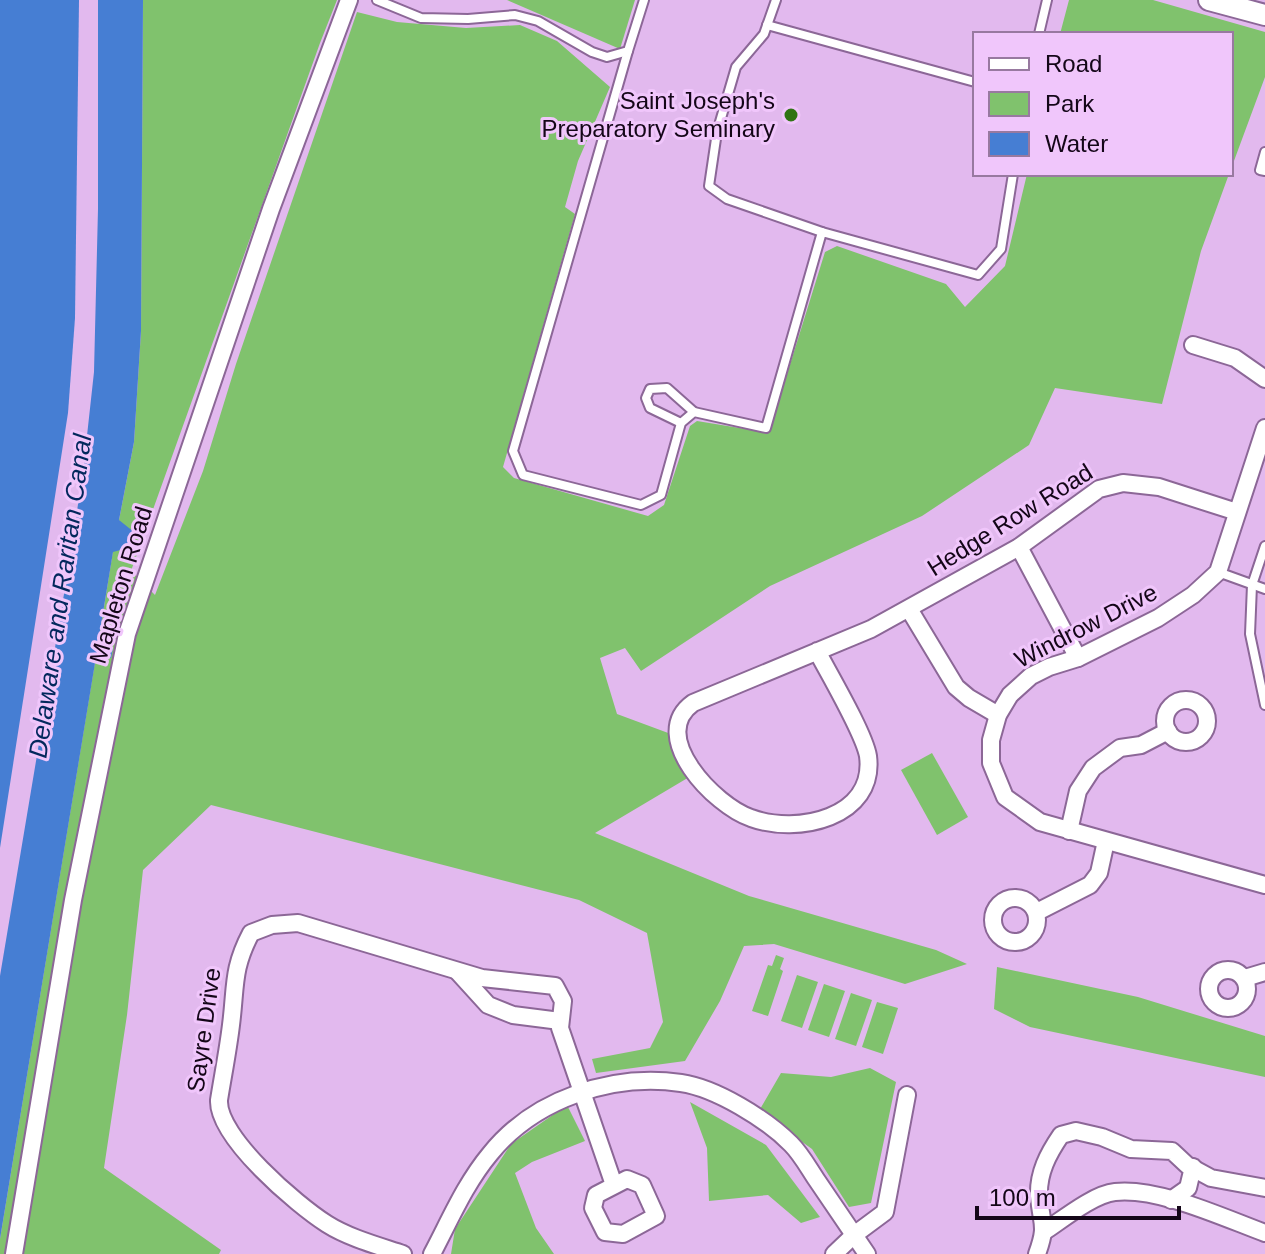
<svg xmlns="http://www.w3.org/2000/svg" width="1265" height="1254" font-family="Helvetica,sans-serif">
	<rect width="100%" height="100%" fill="#e2b9ee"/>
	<g fill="#80c26d">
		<path d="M143 0H337L320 43 131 571 155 595 203 471 236 364 357 12 397 22 466 28 520 25 557 41 610 87 578 161 565 207 575 214 503 467 514 478 648 516 664 505 690 426 697 421 764 432 774 416 825 252 837 246 946 284 965 307 1005 266 1027 174H1229L1201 251 1162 404 1055 388 1029 445 922 516 770 586 641 671 625 648 600 658 617 714 679 737 696 773 595 833 749 896 936 950 967 964 905 984 774 944 744 946 720 1001 685 1061 596 1073 592 1059 650 1048 663 1022 647 933 579 900 211 805 143 870 127 1015 104 1168 221 1250 219 1254H0V1239L96 656 111 657 112 648 98 644 113 551 131 547 119 520 134 442 141 331Z"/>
		<path d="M507 0H635L620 49Z"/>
		<path d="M1069 0H1153L1265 32V77L1231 169V34H1060Z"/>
		<path d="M932 753 968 817 937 835 901 770Z"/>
		<path d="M776 955 784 958 780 969 783 971 768 1016 752 1011 768 965 772 966Z"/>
		<path d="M997 967 1138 997 1265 1036V1077L1030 1027 994 1009Z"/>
		<path d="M797 975 818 982 802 1028 781 1021Z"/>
		<path d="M824 984 845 991 829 1037 808 1030Z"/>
		<path d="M851 993 872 1000 856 1046 835 1039Z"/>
		<path d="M877 1002 898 1008 883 1054 862 1047Z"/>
		<path d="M870 1068 896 1082 871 1203 849 1207 812 1149 759 1111 781 1073 831 1077Z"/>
		<path d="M690 1102 766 1145 820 1217 801 1223 768 1195 709 1201 707 1148Z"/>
		<path d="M567 1105 585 1141 532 1162 515 1173 536 1228 554 1254H451L455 1229 511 1144Z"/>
	</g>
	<g fill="#467ed3">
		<path d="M0 0H79L75 318 68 413 0 848Z"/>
		<path d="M98 0H143L141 331 134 442 119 520 134 532 132 547 113 552 98 643 113 648 111 658 96 657 0 1239V976L66 582 83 472 94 372 98 209Z"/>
	</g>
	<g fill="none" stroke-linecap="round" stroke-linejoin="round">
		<defs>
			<g id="service">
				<path d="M377 0 421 18 468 19 515 15 538 21 592 52 607 57 628 51 644 0"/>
				<path d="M776 0 764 34 736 67 717 132 709 186 727 199 822 232"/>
				<path d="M767 25 975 82"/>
				<path d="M1039 34 1047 0"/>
				<path d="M628 51 513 451 523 475 641 505 661 495 681 423 694 412 766 428 822 232 978 275 1001 249 1013 174"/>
				<path d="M1265 152 1260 170 1265 171"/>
				<path d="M681 423 650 408 646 398 650 389 667 388 694 412"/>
				<path d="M1265 546 1252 585 1250 634 1265 705"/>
				<path d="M1218 572 1265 589"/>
			</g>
			<g id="minor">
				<path d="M1193 345 1235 358 1265 379"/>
				<path d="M1265 428 1218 572 1193 595 1158 618 1078 658 1049 667 1031 676 1010 695 998 715 991 740V763L1005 797 1040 822 1265 885"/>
				<path d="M1019 547 1078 658"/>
				<path d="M909 609 956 687 969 698 998 715"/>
				<path d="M817 651C829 674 864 733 868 756 876 818 797 835 751 818 715 806 647 736 693 703L871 629 1019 547 1099 489 1123 483 1159 487 1237 512"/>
				<circle cx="1186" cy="721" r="21"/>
				<path d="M1069 831 1078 791 1093 768 1120 748 1141 745 1168 731"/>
				<circle cx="1015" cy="920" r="22"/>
				<path d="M1037 912 1090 885 1099 873 1106 841"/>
				<circle cx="1228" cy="989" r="19"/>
				<path d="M458 972 488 1005 513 1015 560 1021"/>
				<path d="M1245 978 1265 972"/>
				<path d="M627 1179 642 1185 656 1216 623 1234 605 1232 593 1208 596 1195Z"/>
				<path d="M1171 1200 1188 1188 1193 1167"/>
				<path d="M1045 1231C1063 1219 1094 1194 1115 1192 1158 1187 1224 1218 1265 1233"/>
				<path d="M14 1254 73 900 127 634 271 209 349 0"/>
				<path d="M403 1254C379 1246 349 1238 327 1224 297 1205 217 1137 219 1100 223 1075 228 1050 231 1025 236 986 232 969 251 933L272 925 298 923 482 978 555 986 563 1001 560 1028 614 1185"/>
				<path d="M432 1254C450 1220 465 1184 490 1154 534 1099 612 1073 681 1083 716 1088 766 1119 791 1144 801 1154 808 1167 816 1179 833 1204 850 1229 867 1254"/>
				<path d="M834 1254 854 1235 885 1212 907 1095"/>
				<path d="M1037 1254C1048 1224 1041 1225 1039 1196 1038 1173 1048 1154 1061 1135L1076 1131 1102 1137 1131 1149 1172 1151 1187 1165 1211 1178 1265 1188"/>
			</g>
			<path id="tertiary" d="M1209 0 1265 15"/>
		</defs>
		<use href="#service" stroke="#8c6797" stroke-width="12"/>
		<use href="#minor" stroke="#8c6797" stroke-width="20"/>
		<use href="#tertiary" stroke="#8c6797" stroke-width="24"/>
		<use href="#service" stroke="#fff" stroke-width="8"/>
		<use href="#minor" stroke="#fff" stroke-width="16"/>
		<use href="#tertiary" stroke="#fff" stroke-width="20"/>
	</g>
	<circle fill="#307414" stroke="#f0c6fb" stroke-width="3" cx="791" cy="115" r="8"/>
	<g text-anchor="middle" stroke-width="6" stroke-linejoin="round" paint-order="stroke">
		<g font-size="24" fill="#140618" stroke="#f0c6fb" text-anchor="end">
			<text x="775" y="109">Saint Joseph's<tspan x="775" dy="28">Preparatory Seminary</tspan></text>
		</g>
		<g font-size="24" fill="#140618" stroke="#f0c6fb">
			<text transform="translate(1010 520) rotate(-32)" y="8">Hedge Row Road</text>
			<text transform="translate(121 585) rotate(-73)" y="8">Mapleton Road</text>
			<text transform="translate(1086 626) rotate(-27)" y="8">Windrow Drive</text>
			<text transform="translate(204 1030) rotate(-82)" y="8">Sayre Drive</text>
		</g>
		<g font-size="26" font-style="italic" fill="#03285d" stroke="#f0c6fb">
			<text transform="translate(60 596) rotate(-82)" y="9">Delaware and Raritan Canal</text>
		</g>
	</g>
	<rect x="973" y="32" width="260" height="144" fill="#f0c6fb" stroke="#9879a0" stroke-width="2"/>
	<rect x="989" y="58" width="40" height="12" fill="#ffffff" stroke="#9879a0" stroke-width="2"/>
	<text x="1045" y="72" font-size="24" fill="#140618">Road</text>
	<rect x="989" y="92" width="40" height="24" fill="#80c26d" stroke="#9879a0" stroke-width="2"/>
	<text x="1045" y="112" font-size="24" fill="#140618">Park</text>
	<rect x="989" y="132" width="40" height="24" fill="#467ed3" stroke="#9879a0" stroke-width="2"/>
	<text x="1045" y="152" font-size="24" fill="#140618">Water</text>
	<path d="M977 1206v12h202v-12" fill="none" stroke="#140618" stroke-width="4"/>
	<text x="989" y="1206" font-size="24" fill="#140618" stroke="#f0c6fb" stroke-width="6" paint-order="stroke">100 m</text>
</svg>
